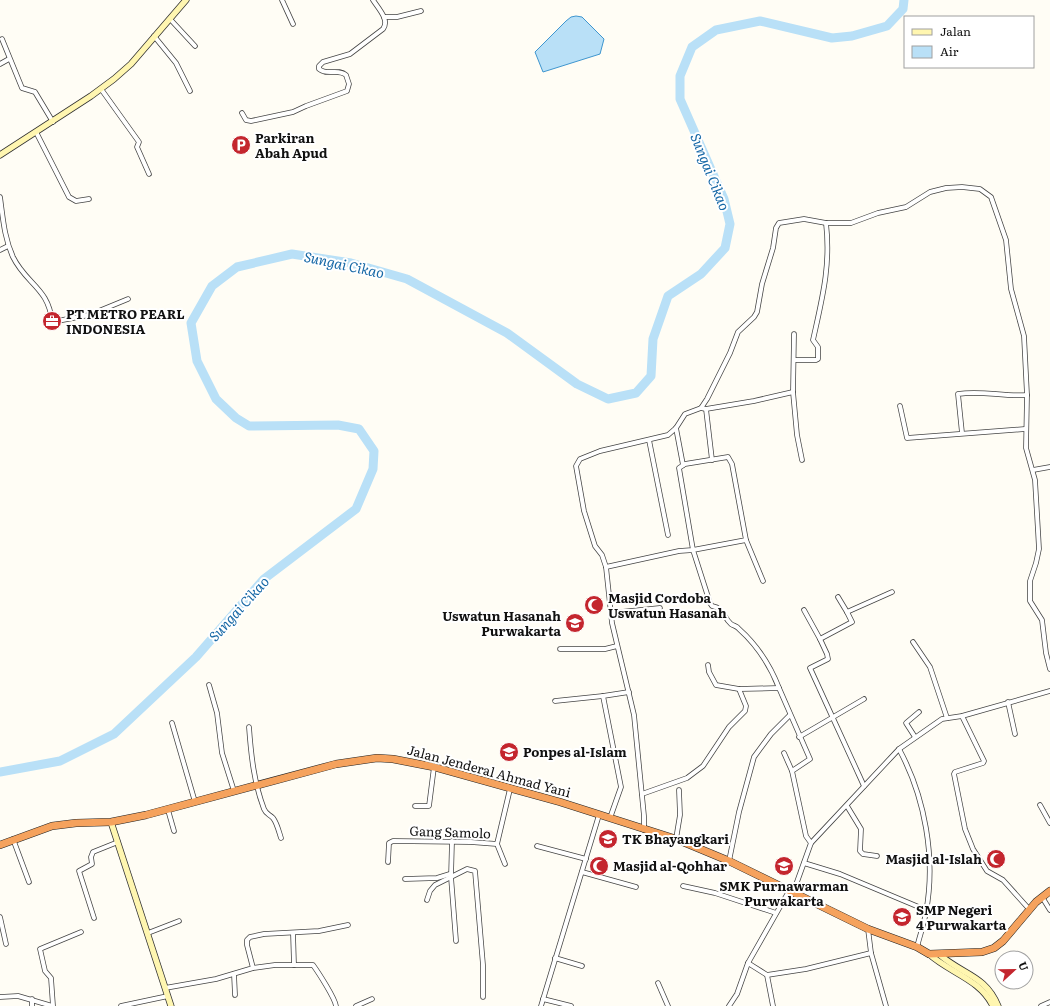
<svg xmlns="http://www.w3.org/2000/svg" width="1050" height="1006" font-family="Literata,serif">
	<rect width="100%" height="100%" fill="#fffdf5"/>
	<path fill="#b9e0f7" stroke="#3f96cf" d="M576 16 582 17 604 39 600 54 543 72 535 52 566 21 571 17Z"/>
	<g fill="none" stroke-linecap="round" stroke-linejoin="round">
		<path stroke="#b9e0f7" stroke-width="9" d="M0 772 60 761 114 734 196 657 264 579 356 509 373 469 374 451 359 429 338 425 249 426 236 418 216 399 197 361 191 323 212 286 237 267 292 254 351 263 407 279 507 333 577 384 608 399 636 393 651 376 653 339 668 296 701 274 725 248 730 224 724 199 680 99V76L692 47 716 30 760 21 832 38 852 36 887 26 903 9 904 0"/>
		<defs>
			<g id="street">
				<path d="M282 0 293 24"/>
				<path d="M384 17H397L421 11"/>
				<path d="M170 19 195 46"/>
				<path d="M154 36 176 63 190 91"/>
				<path d="M2 39 22 88 35 92 53 122"/>
				<path d="M0 64 9 59"/>
				<path d="M101 89 139 142 137 147 149 174"/>
				<path d="M242 113 246 120 251 121 293 112 306 106 347 91 349 84 346 75C338 68 327 76 319 69V66L323 62 350 54 383 29C390 20 378 8 373 0"/>
				<path d="M36 132 69 197 76 201 89 199"/>
				<path d="M0 197C3 218 4 237 13 257 26 284 49 288 52 322L89 315 128 299"/>
				<path d="M0 250 8 246"/>
				<path d="M794 334 793 392 797 435 802 460"/>
				<path d="M794 360H816L818 359V347L813 340C822 299 831 266 826 223"/>
				<path d="M900 406 907 438 1025 429"/>
				<path d="M701 408 706 409 754 401 793 392"/>
				<path d="M706 409 712 460"/>
				<path d="M676 428 683 465"/>
				<path d="M962 433 958 394C982 390 1003 397 1027 395"/>
				<path d="M649 440 668 535"/>
				<path d="M1033 470 1050 467"/>
				<path d="M746 540 763 581"/>
				<path d="M606 567 679 551 693 550 746 540 732 464 728 457 685 464 679 468 693 550 710 603 712 606C724 608 723 617 731 624 734 626 737 626 739 629 757 645 770 665 779 688"/>
				<path d="M838 597 847 612"/>
				<path d="M804 610 820 639"/>
				<path d="M611 613 660 608"/>
				<path d="M913 642 930 667 947 718"/>
				<path d="M560 649H605L617 646"/>
				<path d="M708 665 709 672 716 685 739 689 779 688 810 759 792 771 806 836 811 843"/>
				<path d="M209 685 217 713 222 753 234 791"/>
				<path d="M555 701 603 696"/>
				<path d="M1008 702 1015 734"/>
				<path d="M962 716 984 761 983 763 955 772 954 774 965 829 973 849 987 871 1003 880 1029 909"/>
				<path d="M172 723 195 802"/>
				<path d="M249 727C251 755 254 783 264 809 266 814 269 814 273 818 277 823 279 832 281 838"/>
				<path d="M799 737 864 699"/>
				<path d="M915 737 906 723 919 712"/>
				<path d="M899 749C925 797 936 858 926 912 924 924 920 935 917 947"/>
				<path d="M784 753 792 771"/>
				<path d="M864 786 810 668 828 659 827 654 820 639 852 622 847 612 892 592"/>
				<path d="M642 794 687 778 703 766 729 727 745 711 746 706 739 689"/>
				<path d="M1040 805 1050 823"/>
				<path d="M415 806H429L434 767"/>
				<path d="M847 806 861 829 860 851 863 854 877 856"/>
				<path d="M168 810 174 831"/>
				<path d="M610 818 621 787 603 696 629 692"/>
				<path d="M644 830V816L634 715 612 623 606 567 602 555 595 546 584 511 576 466 580 459 600 451 668 435 676 428 685 414 701 408 707 399 730 353 738 332 754 317 757 312 762 284 773 248 776 228 779 223 804 219 826 223H851L878 213 906 207 930 192 946 188 962 187 980 189 991 197 1006 240 1011 289 1024 336 1027 395 1026 448 1035 480 1038 531 1039 549 1036 563 1030 581V601L1042 620 1046 653 1050 669"/>
				<path d="M13 839 29 882"/>
				<path d="M676 839 680 815 679 790"/>
				<path d="M452 841 451 877 456 941"/>
				<path d="M497 844 505 864"/>
				<path d="M537 846 586 859"/>
				<path d="M729 861 739 812 754 757 771 734 790 715"/>
				<path d="M388 862 389 843 393 841 471 842 497 844 510 789"/>
				<path d="M804 863 840 874 926 910"/>
				<path d="M582 872 636 887"/>
				<path d="M405 879 437 878 450 874"/>
				<path d="M683 886 715 893 776 913"/>
				<path d="M793 893 811 843 899 749 942 719 962 716 1050 691"/>
				<path d="M1042 897 1050 910"/>
				<path d="M427 900 430 891 435 885 467 869 475 871 483 965V997"/>
				<path d="M0 917 6 944"/>
				<path d="M94 918 79 871 92 864 91 857 93 852 118 842"/>
				<path d="M868 929 871 953 886 1006"/>
				<path d="M148 933 179 921"/>
				<path d="M293 933 294 965"/>
				<path d="M555 958 582 966"/>
				<path d="M748 963 767 975 773 1006"/>
				<path d="M253 968 275 965H313C318 972 335 998 336 1006"/>
				<path d="M234 974 235 995"/>
				<path d="M767 975 806 969 871 953"/>
				<path d="M658 983 668 1006"/>
				<path d="M165 988 216 979 253 968 247 945V940L250 937 264 934 319 931 348 925"/>
				<path d="M0 997 18 996 52 1006"/>
				<path d="M543 999 571 1006"/>
				<path d="M32 1006V999"/>
				<path d="M53 1006 51 978 45 971 40 949 81 932"/>
				<path d="M121 1006 168 996"/>
				<path d="M356 1006 372 999"/>
				<path d="M541 1006 599 815"/>
				<path d="M729 1006 737 994 748 963 789 891"/>
				<path d="M1041 1006 1050 1002"/>
			</g>
			<g id="secondary">
				<path d="M0 155 91 96 114 79 131 64 186 0"/>
				<path d="M111 822 171 1006"/>
				<path d="M929 954C950 973 980 979 993 1006"/>
				<path d="M940 955C963 975 985 975 998 1006"/>
			</g>
			<path id="highway" d="M0 845 52 826 76 823 111 822 146 815 336 764 377 758 393 759 434 767 560 802 676 839 729 861 868 929 917 947 929 954 982 952 994 948 1003 941 1036 902 1050 891"/>
		</defs>
		<use href="#street" stroke="#444" stroke-width="5.5"/>
		<use href="#secondary" stroke="#333" stroke-width="7"/>
		<use href="#highway" stroke="#222" stroke-width="8"/>
		<use href="#street" stroke="#fff" stroke-width="4"/>
		<use href="#secondary" stroke="#fff6b0" stroke-width="5.5"/>
		<use href="#highway" stroke="#f5a25d" stroke-width="7"/>
	</g>
	<defs>
		<symbol id="parking-disc" viewBox="-11 -11 22 22"><circle r="9.5" fill="#c4262e" stroke="#fff"/><path d="M-3.5-5.5H1a3.5 3.5 0 0 1 0 7H-1V5.5H-3.5ZM-1-3.4V-.6H.8a1.4 1.4 0 0 0 0-2.8Z" fill="#fff"/></symbol>
		<symbol id="office-disc" viewBox="-11 -11 22 22"><circle r="9.5" fill="#c4262e" stroke="#fff"/><path d="M-6-3h4V-5.5h4V-3h4V5H-6ZM-1-4.5V-3h2v-1.5ZM-6 0V1H6V0Z" fill="#fff"/></symbol>
		<symbol id="mosque-disc" viewBox="-11 -11 22 22"><circle r="9.5" fill="#c4262e" stroke="#fff"/><path d="M3.5-4.9A6 6 0 1 0 3.5 4.9A5 5 0 1 1 3.5-4.9Z" fill="#fff"/></symbol>
		<symbol id="school-disc" viewBox="-11 -11 22 22"><circle r="9.5" fill="#c4262e" stroke="#fff"/><path d="M0-5L7-2L0 1L-7-2ZM-4 1L0 2.5L4 1V4Q0 6-4 4Z" fill="#fff"/></symbol>
	</defs>
	<g fill-rule="evenodd">
		<use href="#parking-disc" x="230" y="134" width="22" height="22"/>
		<use href="#office-disc" x="41" y="310" width="22" height="22"/>
		<use href="#mosque-disc" x="583" y="594" width="22" height="22"/>
		<use href="#school-disc" x="564" y="612" width="22" height="22"/>
		<use href="#school-disc" x="498" y="741" width="22" height="22"/>
		<use href="#school-disc" x="597" y="828" width="22" height="22"/>
		<use href="#mosque-disc" x="985" y="848" width="22" height="22"/>
		<use href="#mosque-disc" x="588" y="855" width="22" height="22"/>
		<use href="#school-disc" x="773" y="855" width="22" height="22"/>
		<use href="#school-disc" x="891" y="906" width="22" height="22"/>
	</g>
	<g text-anchor="middle" stroke-width="4" stroke-linejoin="round" paint-order="stroke">
		<g font-size="13" font-weight="bold" fill="#111" stroke="#fff" text-anchor="start">
			<text x="255" y="143">Parkiran<tspan x="255" dy="15">Abah Apud</tspan></text>
			<text x="66" y="319">PT METRO PEARL<tspan x="66" dy="15">INDONESIA</tspan></text>
			<text x="608" y="603">Masjid Cordoba<tspan x="608" dy="15">Uswatun Hasanah</tspan></text>
			<text x="561" y="621" text-anchor="end">Uswatun Hasanah<tspan x="561" dy="15">Purwakarta</tspan></text>
			<text x="523" y="757">Ponpes al-Islam</text>
			<text x="622" y="844">TK Bhayangkari</text>
			<text x="982" y="864" text-anchor="end">Masjid al-Islah</text>
			<text x="613" y="871">Masjid al-Qohhar</text>
			<text x="784" y="891" text-anchor="middle">SMK Purnawarman<tspan x="784" dy="15">Purwakarta</tspan></text>
			<text x="916" y="915">SMP Negeri<tspan x="916" dy="15">4 Purwakarta</tspan></text>
		</g>
		<g font-size="13" fill="#111" stroke="#fff">
			<text transform="translate(489 771) rotate(15)" y="5">Jalan Jenderal Ahmad Yani</text>
			<text transform="translate(450 832) rotate(2)" y="5">Gang Samolo</text>
		</g>
		<g font-size="14" font-style="italic" fill="#1768a6" stroke="#fff">
			<text transform="translate(710 172) rotate(68)" y="5">Sungai Cikao</text>
			<text transform="translate(344 265) rotate(12)" y="5">Sungai Cikao</text>
			<text transform="translate(239 609) rotate(-48)" y="5">Sungai Cikao</text>
		</g>
	</g>
	<rect x="904" y="16" width="130" height="52" fill="#ffffff" stroke="#a0a0a0"/>
	<rect x="912" y="29" width="20" height="6" fill="#fff6b0" stroke="#a0a0a0"/>
	<text x="940" y="36" font-size="12" fill="#111111">Jalan</text>
	<rect x="912" y="46" width="20" height="12" fill="#b9e0f7" stroke="#a0a0a0"/>
	<text x="940" y="56" font-size="12" fill="#111111">Air</text>
	<g transform="translate(1014 970) rotate(68)"><circle r="19" fill="#ffffff" stroke="#a0a0a0"/>
	<path d="M0-3L7 15L0 10L-7 15Z" fill="#c4262e"/>
	<text y="-6" font-size="11" font-weight="bold" text-anchor="middle" fill="#111111">U</text>
	</g>
</svg>
